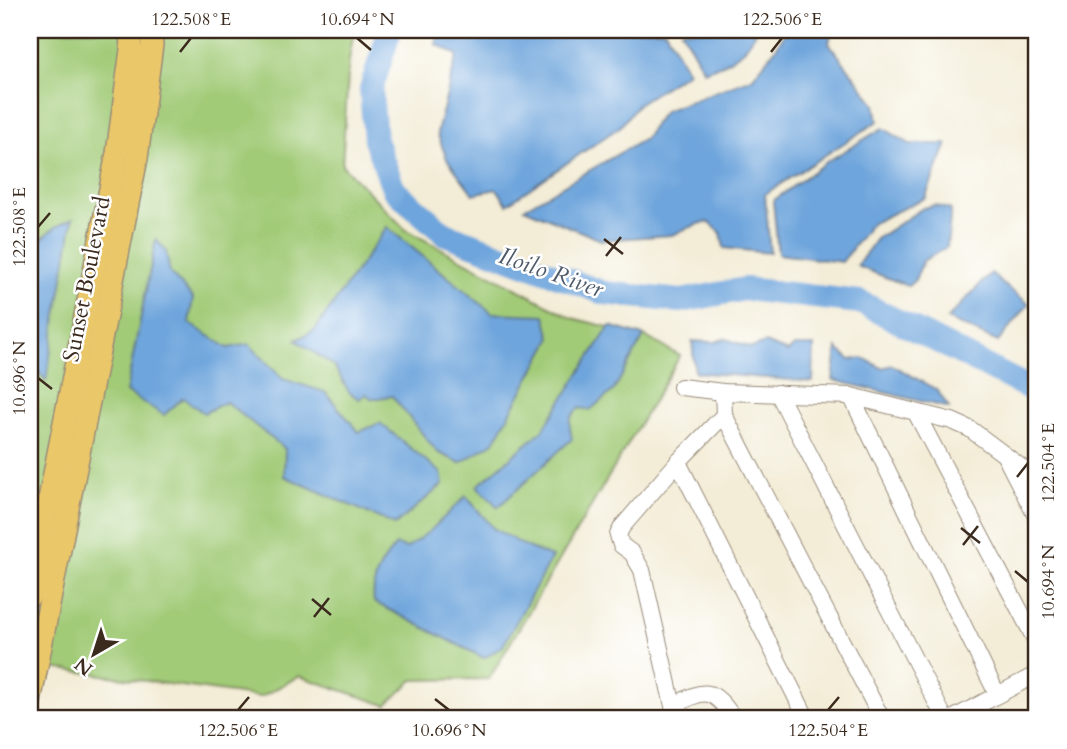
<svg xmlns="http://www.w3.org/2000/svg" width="1067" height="749" font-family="Cardo,serif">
	<rect width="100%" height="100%" fill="#fff"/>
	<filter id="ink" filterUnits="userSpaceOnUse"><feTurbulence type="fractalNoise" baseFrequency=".0143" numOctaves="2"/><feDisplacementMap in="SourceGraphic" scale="14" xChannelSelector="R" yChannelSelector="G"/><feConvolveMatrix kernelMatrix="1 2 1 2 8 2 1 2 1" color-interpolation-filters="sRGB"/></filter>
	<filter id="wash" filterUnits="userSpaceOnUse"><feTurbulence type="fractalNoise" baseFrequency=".00686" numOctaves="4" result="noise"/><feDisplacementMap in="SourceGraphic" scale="28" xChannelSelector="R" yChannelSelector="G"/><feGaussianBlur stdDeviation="1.57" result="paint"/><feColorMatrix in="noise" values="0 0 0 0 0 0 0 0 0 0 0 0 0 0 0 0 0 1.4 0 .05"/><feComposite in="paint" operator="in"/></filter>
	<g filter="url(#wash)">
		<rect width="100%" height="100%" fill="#f3ecd6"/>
		<path fill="#a1cb77" stroke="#6e7a4a" stroke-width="2" d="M30 30H354L349 61 342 165 406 230 572 318 644 336 680 356 489 679 413 680 386 705 299 676 261 697 30 665Z"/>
		<g fill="#6ea5dc" stroke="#54687d" stroke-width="2">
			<path d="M440 30H665L688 72 638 104 621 126 507 204 497 189 473 194 447 159 437 133 457 55 436 44Z"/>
			<path d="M681 30H757L744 50 725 63 704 71Z"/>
			<path d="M787 30H832L829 43 875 104 878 121 765 194 770 253 724 248 721 233 709 222 698 224 672 235 601 240 524 208 644 139 664 111 752 78 776 48Z"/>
			<path d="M883 128 910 144H947L925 198 872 223 842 262 778 254 773 201 826 162Z"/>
			<path d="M935 205 951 210 947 247 923 261 915 280 908 286 857 266 876 239 923 208Z"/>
			<path d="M73 218 46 381 30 362V249L54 228Z"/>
			<path d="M387 227 492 313 545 315 551 339 494 442 460 463 437 452 392 396 372 399 366 394 359 399 349 392 334 366 296 340 315 330Z"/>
			<path d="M156 239 166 251 170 273 193 298 189 323 228 348 249 344 283 379 325 392 359 432 380 423 441 473 443 484 395 525 284 476 285 449 226 402 204 413 183 398 164 415 126 392Z"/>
			<path d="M991 273 999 281 1029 304 998 342 947 319Z"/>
			<path d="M610 326 644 336 614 390 590 410 580 408C567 418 569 424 572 439L498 507 477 486 542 431Z"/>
			<path d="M724 338 751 348 765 343 788 352 794 346H814L813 382 695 372 692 341 716 342Z"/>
			<path d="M837 348 850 360 863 358 882 368 892 365 937 390 949 408 833 380Z"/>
			<path d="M466 496 493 528 527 547 552 557 503 646 484 658 374 602C371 579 381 562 396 545L407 548 431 530Z"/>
		</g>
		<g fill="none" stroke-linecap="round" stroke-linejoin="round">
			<path stroke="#6ea5dc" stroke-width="24" d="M390 30 371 89 375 140 394 190 445 234 604 293 681 301 745 289 860 302 1029 388 1037 394"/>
		</g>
	</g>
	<g filter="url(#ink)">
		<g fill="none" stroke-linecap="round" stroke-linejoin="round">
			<defs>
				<g id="minor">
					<path d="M681 387 723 392 851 396 952 421 970 429 1037 479"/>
					<path d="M723 392 724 415 882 719"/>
					<path d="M778 393 945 719"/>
					<path d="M851 396 997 694"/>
					<path d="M916 413 1037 643"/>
					<path d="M1006 458 1037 518"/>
					<path d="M678 462 807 719"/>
					<path d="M673 706C705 689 712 686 734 719"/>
					<path d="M676 719 642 570 632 553 621 545 618 535 622 527 678 462 724 415"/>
					<path d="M952 719 1037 674"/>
				</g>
				<g id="major">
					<path d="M30 596 117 153 131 50 130 30"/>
					<path d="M30 702 137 158 152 45 151 30"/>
				</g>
			</defs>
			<use href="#minor" stroke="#978b7a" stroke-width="18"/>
			<use href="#major" stroke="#978b7a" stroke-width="24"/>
			<use href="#minor" stroke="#fff" stroke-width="16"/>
			<use href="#major" stroke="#eac769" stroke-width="21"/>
		</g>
	</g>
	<path fill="none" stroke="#3b2a1e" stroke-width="2.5" d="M357 38 371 50M180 52 191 38M771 52 782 38M38 227 50 213M604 239 623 254M606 256 621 237M38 378 52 389M1017 477 1028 463M961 528 980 543M963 545 978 526M1015 571 1028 582M312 599 331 615M314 617 329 598M435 699 449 710M238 710 249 697M828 710 839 697"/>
	<g text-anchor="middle" stroke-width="5" stroke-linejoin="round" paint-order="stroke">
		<g font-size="23" fill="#3b2a1e" stroke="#fff">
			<text transform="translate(86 279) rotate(-79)" y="8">Sunset Boulevard</text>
		</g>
		<g font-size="24" font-style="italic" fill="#4f5b6a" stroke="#fff">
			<text transform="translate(551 272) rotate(19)" y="8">Iloilo River</text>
		</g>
	</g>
	<rect width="1067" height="749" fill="none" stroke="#fff" stroke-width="77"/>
	<g transform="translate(94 654) rotate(219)" stroke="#ffffff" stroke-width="5" paint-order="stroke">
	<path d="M0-5L12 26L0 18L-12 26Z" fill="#3b2a1e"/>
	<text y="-10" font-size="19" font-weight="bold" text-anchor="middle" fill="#3b2a1e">N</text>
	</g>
	<rect x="38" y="38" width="990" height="672" fill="none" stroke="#3b2a1e" stroke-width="2.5"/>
	<g font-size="18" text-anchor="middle" fill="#3b2a1e">
		<text x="191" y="25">122.508°E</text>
		<text x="357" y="25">10.694°N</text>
		<text x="782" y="25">122.506°E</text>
		<text transform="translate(19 227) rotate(-90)" y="6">122.508°E</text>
		<text transform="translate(19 378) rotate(-90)" y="6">10.696°N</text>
		<text transform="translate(1048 463) rotate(-90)" y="6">122.504°E</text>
		<text transform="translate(1048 582) rotate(-90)" y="6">10.694°N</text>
		<text x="238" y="736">122.506°E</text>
		<text x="449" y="736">10.696°N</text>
		<text x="828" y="736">122.504°E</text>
	</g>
</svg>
